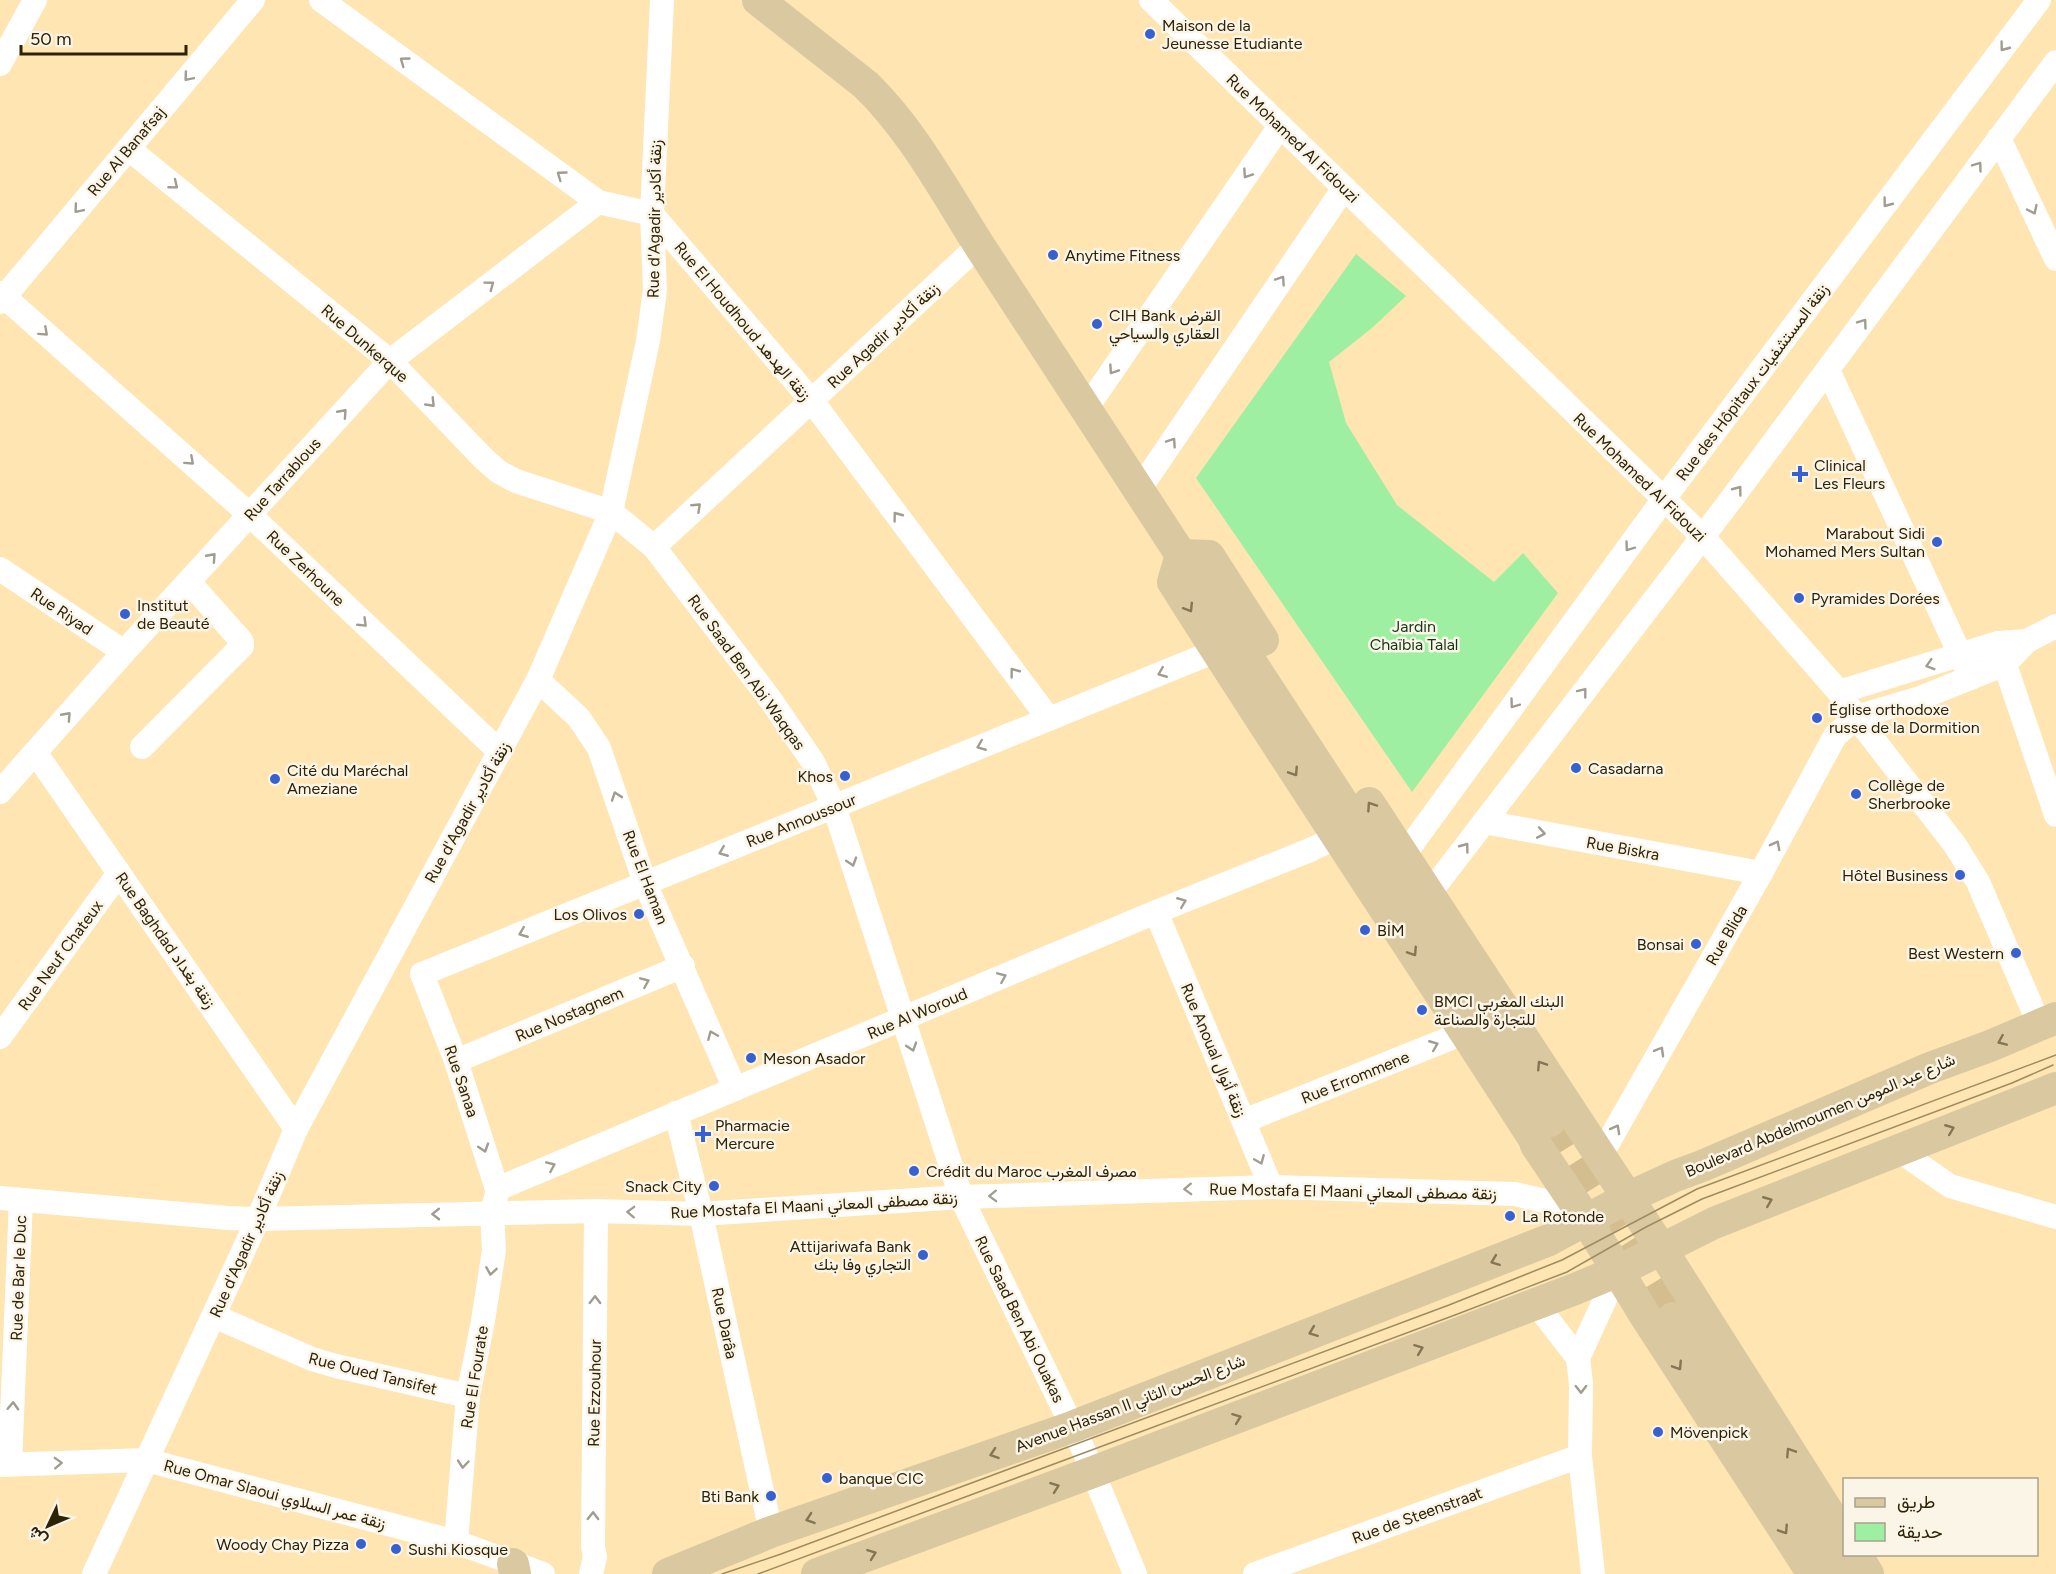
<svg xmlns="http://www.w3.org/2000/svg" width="2056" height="1574" font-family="Figtree,Vazirmatn,sans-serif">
	<rect width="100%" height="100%" fill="#fee5b1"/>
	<path fill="#9eefa2" d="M1356 254 1406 296 1372 328 1329 362 1346 423 1397 505 1494 582 1523 553 1558 593 1412 792 1196 478Z"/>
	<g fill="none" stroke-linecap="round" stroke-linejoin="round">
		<path stroke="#d4be8f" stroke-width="32" stroke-dasharray="32 16" stroke-linecap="butt" d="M1550 1121 1673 1318"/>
		<g stroke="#fff" stroke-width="24">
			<path d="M321 0 598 202 652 214 812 401 1049 719"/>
			<path d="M1151 0 1703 537 1839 692 1856 717 1955 845 1978 882 2039 1024"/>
			<path d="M0 64 35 0"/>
			<path d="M1999 138 2056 259"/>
			<path d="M129 149 390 361 484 459 499 472 516 481 611 512 654 547 770 699 813 762 834 806 961 1197 1084 1451 1135 1574"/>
			<path d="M0 293 250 515 500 752"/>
			<path d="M0 302 253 0"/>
			<path d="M1828 370 1971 678"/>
			<path d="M1086 409 1280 126"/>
			<path d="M1139 490 1344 188"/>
			<path d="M654 547 979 245"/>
			<path d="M0 569 124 652"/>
			<path d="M2000 650 2056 815"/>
			<path d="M538 680 579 718 599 748 645 883 735 1089"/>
			<path d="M1839 692 1998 643 2027 641"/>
			<path d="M142 747 242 646V642L238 637 189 582"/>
			<path d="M35 752 296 1129"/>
			<path d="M0 792 124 652 390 361 598 202"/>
			<path d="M1484 822 1761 873"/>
			<path d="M1404 855 1663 500 2039 0"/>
			<path d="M1429 894 1730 501 2056 62"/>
			<path d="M1156 912 1271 1187"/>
			<path d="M422 974 1216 651"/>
			<path d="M422 974 456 1061 497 1189"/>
			<path d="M0 1037 119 873"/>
			<path d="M456 1061 683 966"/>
			<path d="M676 1113 701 1214 771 1532"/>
			<path d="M1244 1121 1466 1032"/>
			<path d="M1898 1150 1950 1186 2056 1217"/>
			<path d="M1600 1157 1761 873 1835 736 1856 717 1920 698 2005 664 2027 641 2056 626"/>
			<path d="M497 1189 1156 912 1310 850 1337 837"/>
			<path d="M0 1198 228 1218 258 1219 596 1211 701 1214 961 1197 1271 1187 1515 1194 1545 1201 1587 1221"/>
			<path d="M1536 1304 1578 1358"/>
			<path d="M214 1316 312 1359 336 1366 468 1396"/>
			<path d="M10 1464 21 1200"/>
			<path d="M0 1465 146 1460 456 1542 543 1574"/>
			<path d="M456 1542 468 1396 483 1321 494 1250 492 1213 496 1197"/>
			<path d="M94 1574 258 1219 296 1129 538 680 611 512 648 341 655 290 652 214 662 0"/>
			<path d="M591 1574 595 1557 593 1547 596 1211"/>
			<path d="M1255 1574 1580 1456"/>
			<path d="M1593 1574 1580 1456 1581 1384 1578 1358 1618 1271"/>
		</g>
		<g stroke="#dac8a1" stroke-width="32">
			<path d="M758 0 866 85C913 131 944 190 979 245L1550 1121"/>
			<path d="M1181 555 1173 582C1291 769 1415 953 1534 1139L1536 1145 1587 1221 1646 1317 1813 1574"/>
			<path d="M1181 555 1209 556 1263 640"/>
			<path d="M1369 803 1662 1250 1844 1537"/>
			<path d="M1673 1318 1839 1574"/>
			<path d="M1856 1554 1868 1574"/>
			<path d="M513 1564 515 1574"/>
			<path d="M668 1574 771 1532 1072 1427 1549 1240 1627 1198 1675 1176 1702 1166 1930 1068 1990 1046 2056 1018"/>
			<path d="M817 1574 1093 1472 1575 1289 1618 1271 1714 1223 2056 1088"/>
		</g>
		<g stroke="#9d8b62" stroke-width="1.5">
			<path d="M722 1574 781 1554 1449 1305 1562 1260 1697 1189 2056 1055"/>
			<path d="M758 1574 1455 1315 1567 1272 1646 1227 1702 1199 2012 1083 2053 1065"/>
		</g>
	</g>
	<defs><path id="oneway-chevron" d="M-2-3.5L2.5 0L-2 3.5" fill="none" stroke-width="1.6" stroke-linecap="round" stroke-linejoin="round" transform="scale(1.5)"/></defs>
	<g stroke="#a09c8f">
		<use href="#oneway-chevron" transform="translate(2004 47) rotate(127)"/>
		<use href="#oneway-chevron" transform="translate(404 61) rotate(-144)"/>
		<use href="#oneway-chevron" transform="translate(188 77) rotate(130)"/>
		<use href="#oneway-chevron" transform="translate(1978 166) rotate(-54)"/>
		<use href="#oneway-chevron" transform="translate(1247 174) rotate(124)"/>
		<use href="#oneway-chevron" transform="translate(561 175) rotate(-144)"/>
		<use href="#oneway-chevron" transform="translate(174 185) rotate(39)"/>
		<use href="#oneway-chevron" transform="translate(1887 203) rotate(127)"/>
		<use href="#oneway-chevron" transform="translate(78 209) rotate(130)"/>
		<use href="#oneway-chevron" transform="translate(2033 210) rotate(65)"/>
		<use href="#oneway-chevron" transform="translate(1281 280) rotate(-56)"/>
		<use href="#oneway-chevron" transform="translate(490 285) rotate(-37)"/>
		<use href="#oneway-chevron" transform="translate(1863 323) rotate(-54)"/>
		<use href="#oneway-chevron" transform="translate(44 332) rotate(42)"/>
		<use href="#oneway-chevron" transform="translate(1113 370) rotate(124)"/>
		<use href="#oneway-chevron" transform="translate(431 403) rotate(46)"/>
		<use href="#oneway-chevron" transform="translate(343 413) rotate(-48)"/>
		<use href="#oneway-chevron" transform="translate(1172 442) rotate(-56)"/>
		<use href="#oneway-chevron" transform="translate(190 461) rotate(42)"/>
		<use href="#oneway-chevron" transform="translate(1738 490) rotate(-53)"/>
		<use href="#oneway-chevron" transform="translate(697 507) rotate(-43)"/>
		<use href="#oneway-chevron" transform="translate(897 516) rotate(-127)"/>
		<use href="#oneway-chevron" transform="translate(1629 547) rotate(126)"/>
		<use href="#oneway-chevron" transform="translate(212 557) rotate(-48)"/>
		<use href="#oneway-chevron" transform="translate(363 623) rotate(44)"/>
		<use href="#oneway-chevron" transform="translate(1930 665) rotate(163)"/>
		<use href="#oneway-chevron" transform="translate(1014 672) rotate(-127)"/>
		<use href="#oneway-chevron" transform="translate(1162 673) rotate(158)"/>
		<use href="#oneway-chevron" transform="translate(1583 692) rotate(-52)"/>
		<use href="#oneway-chevron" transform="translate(1514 704) rotate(126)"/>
		<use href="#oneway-chevron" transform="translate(67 716) rotate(-48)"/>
		<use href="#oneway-chevron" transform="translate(981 746) rotate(158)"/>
		<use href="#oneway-chevron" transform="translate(616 796) rotate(-109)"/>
		<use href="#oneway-chevron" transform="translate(1541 833) rotate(10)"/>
		<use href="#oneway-chevron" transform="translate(1776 845) rotate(-62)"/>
		<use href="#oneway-chevron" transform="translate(1465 847) rotate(-53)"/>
		<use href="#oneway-chevron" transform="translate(723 852) rotate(158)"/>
		<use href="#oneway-chevron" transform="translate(852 862) rotate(72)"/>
		<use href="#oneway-chevron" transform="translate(1182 902) rotate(-22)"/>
		<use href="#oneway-chevron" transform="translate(523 933) rotate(158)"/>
		<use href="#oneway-chevron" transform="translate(1002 977) rotate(-23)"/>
		<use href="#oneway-chevron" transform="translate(645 982) rotate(-23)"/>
		<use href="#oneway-chevron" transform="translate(712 1035) rotate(-113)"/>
		<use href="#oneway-chevron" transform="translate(1434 1045) rotate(-22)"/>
		<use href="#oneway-chevron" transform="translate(912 1047) rotate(72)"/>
		<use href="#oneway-chevron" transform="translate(1660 1051) rotate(-60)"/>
		<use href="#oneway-chevron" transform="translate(1616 1129) rotate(-61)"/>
		<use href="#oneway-chevron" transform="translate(484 1148) rotate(72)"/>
		<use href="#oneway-chevron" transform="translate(1260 1160) rotate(67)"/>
		<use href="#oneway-chevron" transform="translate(551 1166) rotate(-23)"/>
		<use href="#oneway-chevron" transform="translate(1188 1189) rotate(178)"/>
		<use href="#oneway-chevron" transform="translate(993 1196) rotate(178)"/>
		<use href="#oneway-chevron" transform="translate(631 1212) rotate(-178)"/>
		<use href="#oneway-chevron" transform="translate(436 1214) rotate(179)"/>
		<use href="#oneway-chevron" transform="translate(491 1271) rotate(99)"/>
		<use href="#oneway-chevron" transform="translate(595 1300) rotate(-89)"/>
		<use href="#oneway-chevron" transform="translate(1581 1389) rotate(89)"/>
		<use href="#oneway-chevron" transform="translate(13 1406) rotate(-88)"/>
		<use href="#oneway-chevron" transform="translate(58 1463) rotate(-2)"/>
		<use href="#oneway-chevron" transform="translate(463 1464) rotate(95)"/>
		<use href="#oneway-chevron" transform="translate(593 1516) rotate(-89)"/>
	</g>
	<g stroke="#847554">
		<use href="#oneway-chevron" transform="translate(1189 608) rotate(58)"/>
		<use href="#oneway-chevron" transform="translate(1294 772) rotate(57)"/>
		<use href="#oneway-chevron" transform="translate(1371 806) rotate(-124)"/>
		<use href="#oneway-chevron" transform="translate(1413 952) rotate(57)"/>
		<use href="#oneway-chevron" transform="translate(2002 1041) rotate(157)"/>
		<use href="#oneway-chevron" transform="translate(1541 1065) rotate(-123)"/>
		<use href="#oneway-chevron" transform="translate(1950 1129) rotate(-22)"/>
		<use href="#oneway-chevron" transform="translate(1768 1201) rotate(-22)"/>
		<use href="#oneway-chevron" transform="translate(1495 1261) rotate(159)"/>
		<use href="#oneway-chevron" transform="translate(1313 1332) rotate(159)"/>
		<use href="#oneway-chevron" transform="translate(1419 1349) rotate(-21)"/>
		<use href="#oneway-chevron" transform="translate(1678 1366) rotate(57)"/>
		<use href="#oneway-chevron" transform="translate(1237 1418) rotate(-21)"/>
		<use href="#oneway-chevron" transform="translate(1790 1452) rotate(-123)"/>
		<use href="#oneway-chevron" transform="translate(994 1454) rotate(161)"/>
		<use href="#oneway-chevron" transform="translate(1055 1487) rotate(-20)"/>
		<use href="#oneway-chevron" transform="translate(810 1519) rotate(161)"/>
		<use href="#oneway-chevron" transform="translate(1784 1530) rotate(57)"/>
		<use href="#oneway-chevron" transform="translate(872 1554) rotate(-20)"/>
	</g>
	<g fill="#3760d0" stroke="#fbf5e8" stroke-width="2">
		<circle cx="1150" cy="34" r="6"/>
		<circle cx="1053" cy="255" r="6"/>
		<circle cx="1097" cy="324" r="6"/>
		<path d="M1797 465h6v6h6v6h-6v6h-6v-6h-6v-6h6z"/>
		<circle cx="1937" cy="542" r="6"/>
		<circle cx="1799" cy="598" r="6"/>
		<circle cx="125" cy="614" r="6"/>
		<circle cx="1817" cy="718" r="6"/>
		<circle cx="1576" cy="768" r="6"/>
		<circle cx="845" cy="776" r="6"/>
		<circle cx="275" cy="779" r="6"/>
		<circle cx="1856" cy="794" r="6"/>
		<circle cx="1960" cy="875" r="6"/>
		<circle cx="639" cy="914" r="6"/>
		<circle cx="1365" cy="930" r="6"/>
		<circle cx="1696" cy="944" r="6"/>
		<circle cx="2016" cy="953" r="6"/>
		<circle cx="1422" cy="1010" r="6"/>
		<circle cx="751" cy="1058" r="6"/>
		<path d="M700 1125h6v6h6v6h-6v6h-6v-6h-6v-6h6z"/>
		<circle cx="914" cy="1171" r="6"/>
		<circle cx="714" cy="1186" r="6"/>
		<circle cx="1510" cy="1216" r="6"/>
		<circle cx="923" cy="1255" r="6"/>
		<circle cx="1658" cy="1432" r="6"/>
		<circle cx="827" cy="1478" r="6"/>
		<circle cx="771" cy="1496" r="6"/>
		<circle cx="361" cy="1544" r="6"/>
		<circle cx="396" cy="1549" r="6"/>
	</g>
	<g text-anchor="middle" stroke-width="5" stroke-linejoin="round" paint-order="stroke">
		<g font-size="16" fill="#2d2206" stroke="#fbf5e8" text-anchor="start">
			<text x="1162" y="31">Maison de la<tspan x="1162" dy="18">Jeunesse Etudiante</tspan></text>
			<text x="1065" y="261">Anytime Fitness</text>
			<text x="1109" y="321">CIH Bank القرض<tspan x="1109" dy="18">العقاري والسياحي</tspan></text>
			<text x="1814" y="471">Clinical<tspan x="1814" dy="18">Les Fleurs</tspan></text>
			<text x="1925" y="539" text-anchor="end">Marabout Sidi<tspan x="1925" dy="18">Mohamed Mers Sultan</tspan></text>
			<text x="1811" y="604">Pyramides Dorées</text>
			<text x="137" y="611">Institut<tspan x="137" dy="18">de Beauté</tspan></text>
			<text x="1829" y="715">Église orthodoxe<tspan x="1829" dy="18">russe de la Dormition</tspan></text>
			<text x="1588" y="774">Casadarna</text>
			<text x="287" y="776">Cité du Maréchal<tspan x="287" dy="18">Ameziane</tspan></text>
			<text x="833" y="782" text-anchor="end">Khos</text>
			<text x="1868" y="791">Collège de<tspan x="1868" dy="18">Sherbrooke</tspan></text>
			<text x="1948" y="881" text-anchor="end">Hôtel Business</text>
			<text x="627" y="920" text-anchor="end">Los Olivos</text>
			<text x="1377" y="936">BİM</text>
			<text x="1684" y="950" text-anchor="end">Bonsai</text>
			<text x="2004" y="959" text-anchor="end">Best Western</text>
			<text x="1434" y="1007">BMCI البنك المغربي<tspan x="1434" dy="18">للتجارة والصناعة</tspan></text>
			<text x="763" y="1064">Meson Asador</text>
			<text x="715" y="1131">Pharmacie<tspan x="715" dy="18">Mercure</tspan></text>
			<text x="926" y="1177">Crédit du Maroc مصرف المغرب</text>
			<text x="702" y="1192" text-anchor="end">Snack City</text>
			<text x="1522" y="1222">La Rotonde</text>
			<text x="911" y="1252" text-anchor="end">Attijariwafa Bank<tspan x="911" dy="18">التجاري وفا بنك</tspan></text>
			<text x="1670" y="1438">Mövenpick</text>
			<text x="839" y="1484">banque CIC</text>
			<text x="759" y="1502" text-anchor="end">Bti Bank</text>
			<text x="349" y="1550" text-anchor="end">Woody Chay Pizza</text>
			<text x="408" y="1555">Sushi Kiosque</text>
		</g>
		<g font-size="16" fill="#2d2206" stroke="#fbf5e8">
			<text transform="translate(1293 138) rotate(44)" y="6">Rue Mohamed Al Fidouzi</text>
			<text transform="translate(126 151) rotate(-50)" y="6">Rue Al Banafsaj</text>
			<text transform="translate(654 219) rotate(-89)" y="6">Rue d'Agadir زنقة أكادير</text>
			<text transform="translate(743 321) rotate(50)" y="6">Rue El Houdhoud زنقة الهدهد</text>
			<text transform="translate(883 335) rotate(-43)" y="6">Rue Agadir زنقة أكادير</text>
			<text transform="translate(365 343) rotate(41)" y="6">Rue Dunkerque</text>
			<text transform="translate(1752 382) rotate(-53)" y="6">Rue des Hôpitaux زنقة المستشفيات</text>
			<text transform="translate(1640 477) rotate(44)" y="6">Rue Mohamed Al Fidouzi</text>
			<text transform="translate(282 479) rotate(-48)" y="6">Rue Tarrablous</text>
			<text transform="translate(306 568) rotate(44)" y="6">Rue Zerhoune</text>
			<text transform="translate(62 611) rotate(34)" y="6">Rue Riyad</text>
			<text transform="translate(747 672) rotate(54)" y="6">Rue Saad Ben Abi Waqqas</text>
			<text transform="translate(467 812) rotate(-61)" y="6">Rue d'Agadir زنقة أكادير</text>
			<text transform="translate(801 820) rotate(-22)" y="6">Rue Annoussour</text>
			<text transform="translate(1623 848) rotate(10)" y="6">Rue Biskra</text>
			<text transform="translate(646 877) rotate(69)" y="6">Rue El Haman</text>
			<text transform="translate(1726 935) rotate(-60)" y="6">Rue Blida</text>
			<text transform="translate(166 940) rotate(55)" y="6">Rue Baghdad زنقة بغداد</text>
			<text transform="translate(60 955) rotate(-54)" y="6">Rue Neuf Chateux</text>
			<text transform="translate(917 1013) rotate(-23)" y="6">Rue Al Woroud</text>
			<text transform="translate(569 1014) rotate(-23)" y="6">Rue Nostagnem</text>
			<text transform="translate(1214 1050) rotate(67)" y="6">Rue Anoual زنقة أنوال</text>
			<text transform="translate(1355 1077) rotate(-22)" y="6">Rue Errommene</text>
			<text transform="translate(462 1081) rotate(71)" y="6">Rue Sanaa</text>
			<text transform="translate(1820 1115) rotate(-23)" y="6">Boulevard Abdelmoumen شارع عبد المومن</text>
			<text transform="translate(1353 1191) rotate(1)" y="6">Rue Mostafa El Maani زنقة مصطفى المعاني</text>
			<text transform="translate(814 1205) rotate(-3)" y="6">Rue Mostafa El Maani زنقة مصطفى المعاني</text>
			<text transform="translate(246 1244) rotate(-66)" y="6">Rue d'Agadir زنقة أكادير</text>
			<text transform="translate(18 1278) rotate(-88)" y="6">Rue de Bar le Duc</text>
			<text transform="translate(1020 1319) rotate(64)" y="6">Rue Saad Ben Abi Ouakas</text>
			<text transform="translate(725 1323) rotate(78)" y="6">Rue Darâa</text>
			<text transform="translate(373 1373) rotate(14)" y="6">Rue Oued Tansifet</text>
			<text transform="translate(474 1377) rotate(-81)" y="6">Rue El Fourate</text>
			<text transform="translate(594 1393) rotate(-89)" y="6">Rue Ezzouhour</text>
			<text transform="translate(1130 1403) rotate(-21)" y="6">Avenue Hassan II شارع الحسن الثاني</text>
			<text transform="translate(275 1494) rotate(15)" y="6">Rue Omar Slaoui زنقة عمر السلاوي</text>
			<text transform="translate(1417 1515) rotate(-20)" y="6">Rue de Steenstraat</text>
		</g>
		<g font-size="16" fill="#133717" stroke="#fbf5e8">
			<text x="1414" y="632">Jardin<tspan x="1414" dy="18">Chaïbia Talal</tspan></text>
		</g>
	</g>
	<rect x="1843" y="1478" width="195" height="78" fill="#fbf5e8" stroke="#a9a18e" stroke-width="1.5"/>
	<rect x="1855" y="1498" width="30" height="9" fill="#dac8a1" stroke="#a9a18e" stroke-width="1.5"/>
	<text x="1897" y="1508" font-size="18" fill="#2d2206">طريق</text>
	<rect x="1855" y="1523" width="30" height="18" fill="#9eefa2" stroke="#a9a18e" stroke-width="1.5"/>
	<text x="1897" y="1538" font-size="18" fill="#2d2206">حديقة</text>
	<g transform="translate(48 1526) rotate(226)" stroke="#fbf5e8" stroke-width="4.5" paint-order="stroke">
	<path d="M0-4.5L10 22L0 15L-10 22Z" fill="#2d2206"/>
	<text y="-9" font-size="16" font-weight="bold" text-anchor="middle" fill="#2d2206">ش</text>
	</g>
	<path d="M21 45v9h165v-9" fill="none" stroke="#2d2206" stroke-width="3"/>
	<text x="30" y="45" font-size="18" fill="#2d2206" stroke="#fbf5e8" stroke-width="4.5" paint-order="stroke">50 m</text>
</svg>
